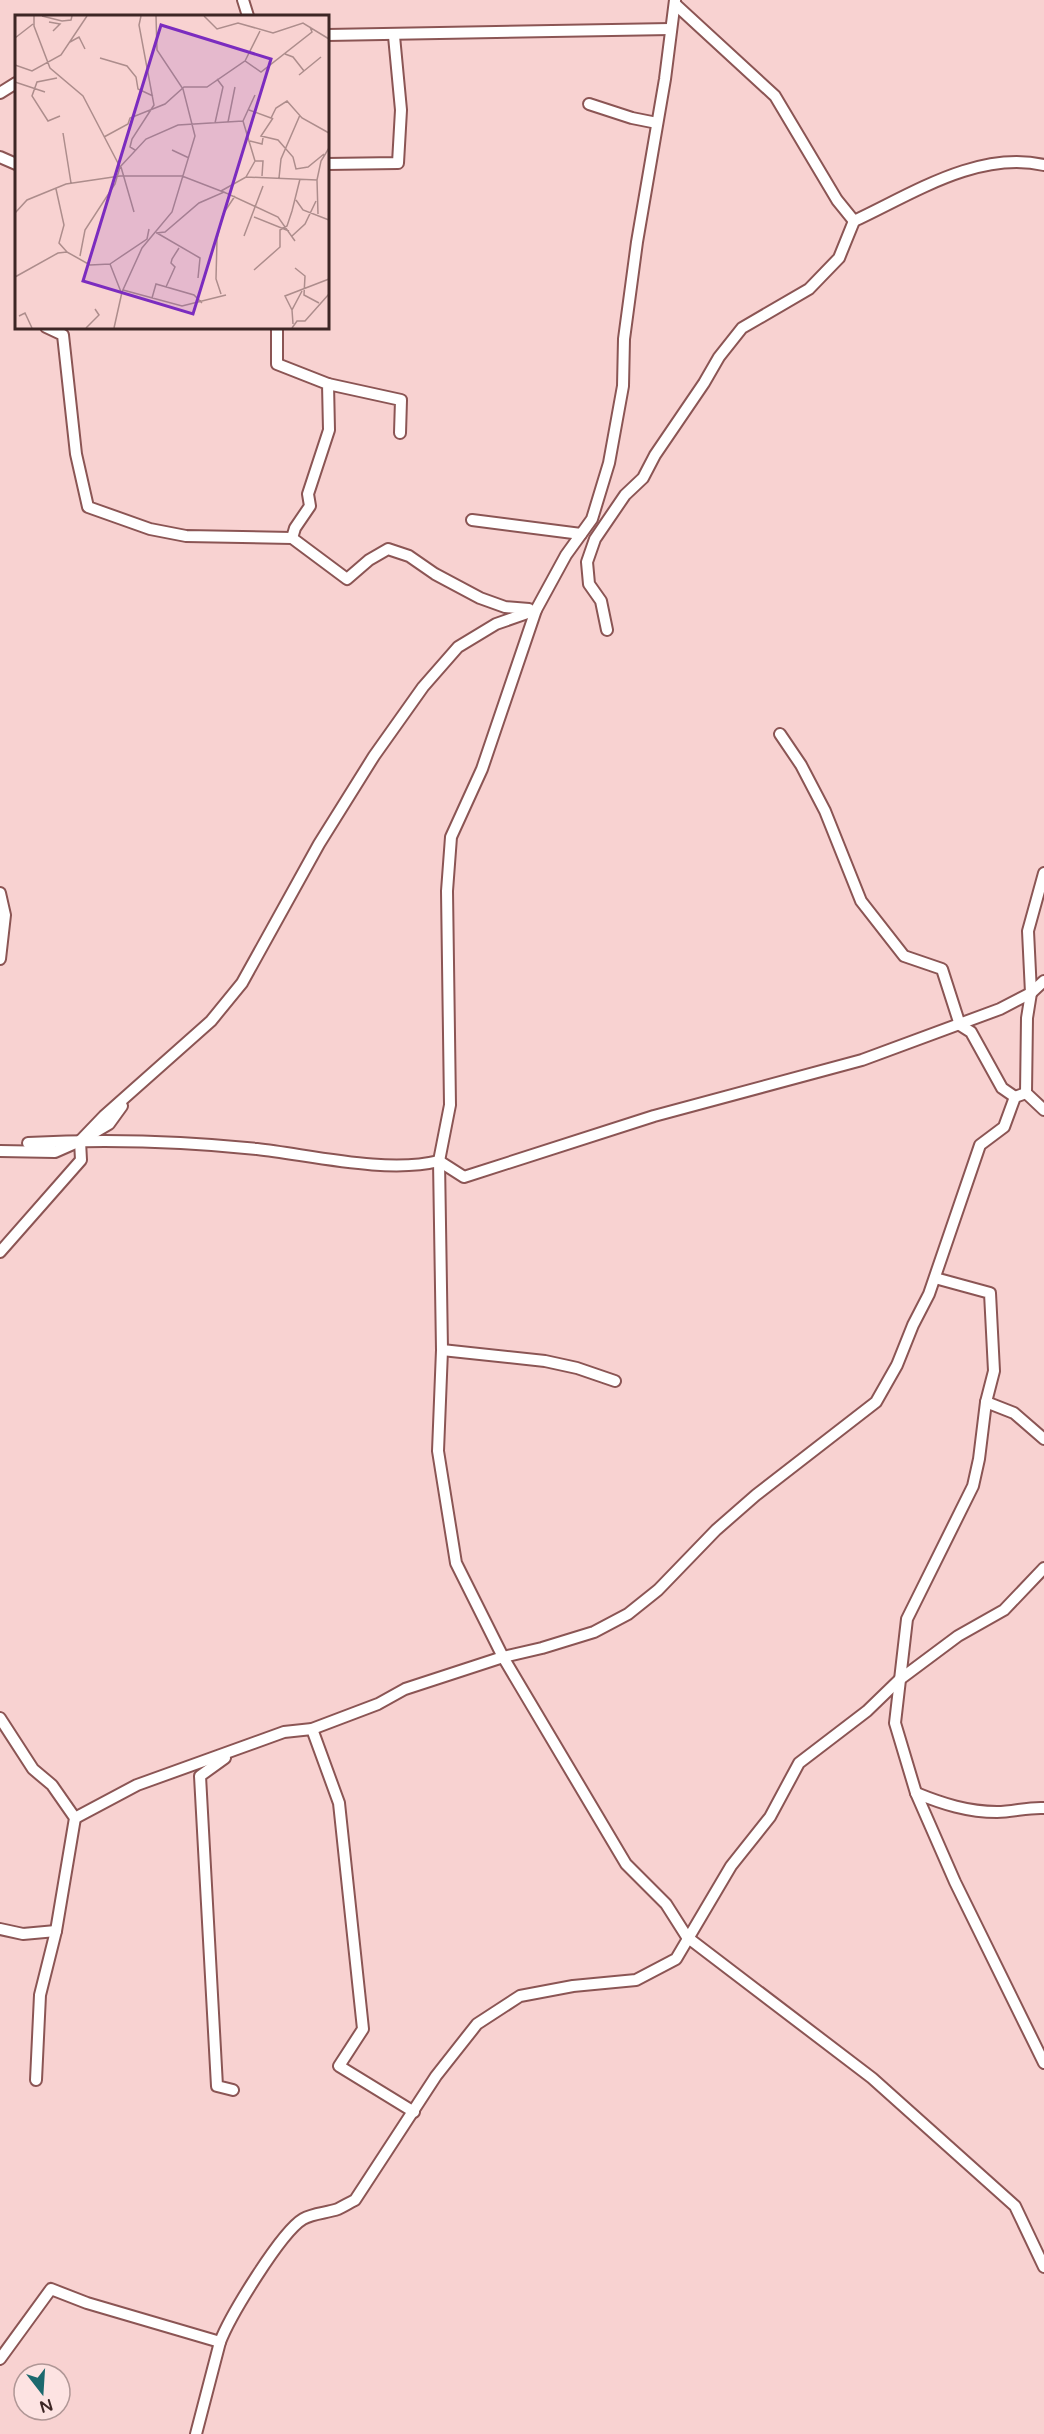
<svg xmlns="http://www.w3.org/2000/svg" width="1044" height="2434" font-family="'Varela Round',sans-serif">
	<rect width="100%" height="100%" fill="#f8d2d1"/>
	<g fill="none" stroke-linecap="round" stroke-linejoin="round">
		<defs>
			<g id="minor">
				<path d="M243 0 248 16"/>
				<path d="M675 0 665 79 637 242 624 339 623 386 609 463 592 519 566 555 536 610 482 769 451 837 447 891 450 1105 439 1161 442 1350 438 1451 456 1563 503 1657 626 1864 666 1904 687 1937 872 2078 1015 2206 1044 2267"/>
				<path d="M675 4 775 96 837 200 854 221C912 194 978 150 1044 165"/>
				<path d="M327 35 671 29"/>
				<path d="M0 93 16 83"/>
				<path d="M589 104 632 118 657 123"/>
				<path d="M0 157 16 164"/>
				<path d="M327 164 398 163 401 110 394 36"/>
				<path d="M46 327 63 335 76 454 88 507 150 529 186 536 292 538 347 579 369 560 388 549 409 556 435 574 480 598 505 607 529 609"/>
				<path d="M277 327V364L328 384 329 430 308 494 310 506 295 528 292 538"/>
				<path d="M328 384 401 400 400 433"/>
				<path d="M472 520 581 534"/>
				<path d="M607 630 601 601 589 584 587 562 595 539 625 495 643 478 655 455 704 383 719 357 742 328 809 289 839 258 854 221"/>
				<path d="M780 734 801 765 825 811 861 901 904 956 942 969 960 1025 971 1032 1002 1088 1015 1097"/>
				<path d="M1044 873 1028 931 1031 993 1027 1018 1026 1093 1044 1110"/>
				<path d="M0 893 5 915 0 959"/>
				<path d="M28 1143C105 1139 181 1141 257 1149 310 1155 387 1174 439 1161L464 1177 654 1116 862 1060 1000 1009 1031 993 1044 981"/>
				<path d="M0 1151 55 1152 80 1141 104 1116 211 1021 242 983 319 844 374 756 423 687 458 647 496 624 536 610"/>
				<path d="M0 1252 81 1160 80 1141 109 1124 122 1106"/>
				<path d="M935 1278 990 1293 994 1371 986 1402 979 1459 973 1486 907 1619 895 1723 916 1793 955 1882 1044 2063"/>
				<path d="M442 1350 545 1361 577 1368 615 1381"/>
				<path d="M986 1402 1014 1413 1044 1439"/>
				<path d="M0 1718 33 1769 52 1785 75 1818 56 1931 40 1995 36 2080"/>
				<path d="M312 1729 339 1803 363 2029 339 2066 414 2112"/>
				<path d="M225 1758 200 1776 217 2086 233 2090"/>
				<path d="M916 1793C943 1804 968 1812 997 1812 1013 1812 1028 1807 1044 1808"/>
				<path d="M75 1818 137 1785 284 1732 312 1729 378 1704 405 1689 503 1657 542 1648 594 1632 628 1614 658 1590 716 1530 756 1495 876 1402 897 1365 913 1325 929 1294 980 1145 1004 1127 1015 1097 1026 1093"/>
				<path d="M0 1929 23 1934 56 1931"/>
				<path d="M0 2359 51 2289 87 2303 220 2342C230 2316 281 2232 303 2219 313 2213 327 2213 338 2209 344 2206 349 2203 355 2200L436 2076 477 2024 520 1996 573 1986 636 1980 676 1959 731 1866 770 1817 799 1763 867 1711 899 1680 958 1636 1004 1610 1044 1568"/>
				<path d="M196 2434 220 2342"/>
			</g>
		</defs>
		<use href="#minor" stroke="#8b5554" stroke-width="14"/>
		<use href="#minor" stroke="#fff" stroke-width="10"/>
	</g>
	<g transform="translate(15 15)">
		<rect width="314" height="314" fill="#f8d2d1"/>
		<path fill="none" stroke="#ad8d8c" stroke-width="1.5" d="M19 1V11L35 53 68 81 105 152 100 169 70 215 65 241M27 1 47 6 56 5 57 1M189 1 202 14 223 8 258 18 288 8 314 24M34 7 45 9 38 16M0 23 18 9M55 27 64 22 70 34M270 39 278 42 289 56M85 43 112 51 121 62 123 74 138 81M230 46 245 16M0 50 17 56 46 40 72 1M284 60 306 42M42 63 22 67 17 81 33 106 45 101M0 67 30 77M234 95 256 103 261 93 272 86 287 103 314 118M258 103 246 121 263 125 278 142 281 154 293 152 309 139M213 107 220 72M200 108 208 72 202 64M48 118 56 168M89 122 113 109 115 103 150 89 169 72H192L230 46 246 57 297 17 295 12M235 126 247 129 248 123M120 135 115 132 117 124 139 90 124 10 126 1M157 135 174 143M240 146 228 106 240 80M240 146H248L247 161M105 152 131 124 163 110 228 106M106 152 119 197M231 162 240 146M264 163 266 144 285 100M302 165 303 199M41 174 49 210 44 228 52 237M206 176 231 162 302 165 306 146 314 133M281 185 288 195 314 205M0 198 12 185 51 169 105 161H167L211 178M239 202 274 216M141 218 150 217 184 188 209 177 263 202 280 226M142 218 185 243 183 263M229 221 248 171M277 221 290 209 301 186M95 249 132 224 134 214M280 253 290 261 289 280 304 288M239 255 265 232V215L272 211 277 196 285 164M0 262 43 238 52 237 75 250 95 249 106 277M151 272 160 252 156 248 157 244 164 233M108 275 167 291 211 280M206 279 201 264 202 224 208 199 220 181M137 283 141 269 179 280 187 288M277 295 270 281 314 264M4 301 10 298 17 313M278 309 277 295 287 276M71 313 84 300 80 294M99 313 107 277 127 233 157 197 180 121 168 74 142 35 141 1M277 313 282 306H290L314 279"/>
		<path fill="#7b2cbf" fill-opacity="0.15" stroke="#7b2cbf" stroke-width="3" d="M146 10 256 44 178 299 68 266Z"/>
		<rect width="314" height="314" fill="none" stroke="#3d2625" stroke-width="3"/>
	</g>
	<g transform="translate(42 2392) rotate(163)"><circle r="28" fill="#fde3e2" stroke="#b09796" stroke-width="1.5"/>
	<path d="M0-4.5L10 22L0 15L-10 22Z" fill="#1c696e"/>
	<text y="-9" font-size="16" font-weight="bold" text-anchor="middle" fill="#3d2625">N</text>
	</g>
</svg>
